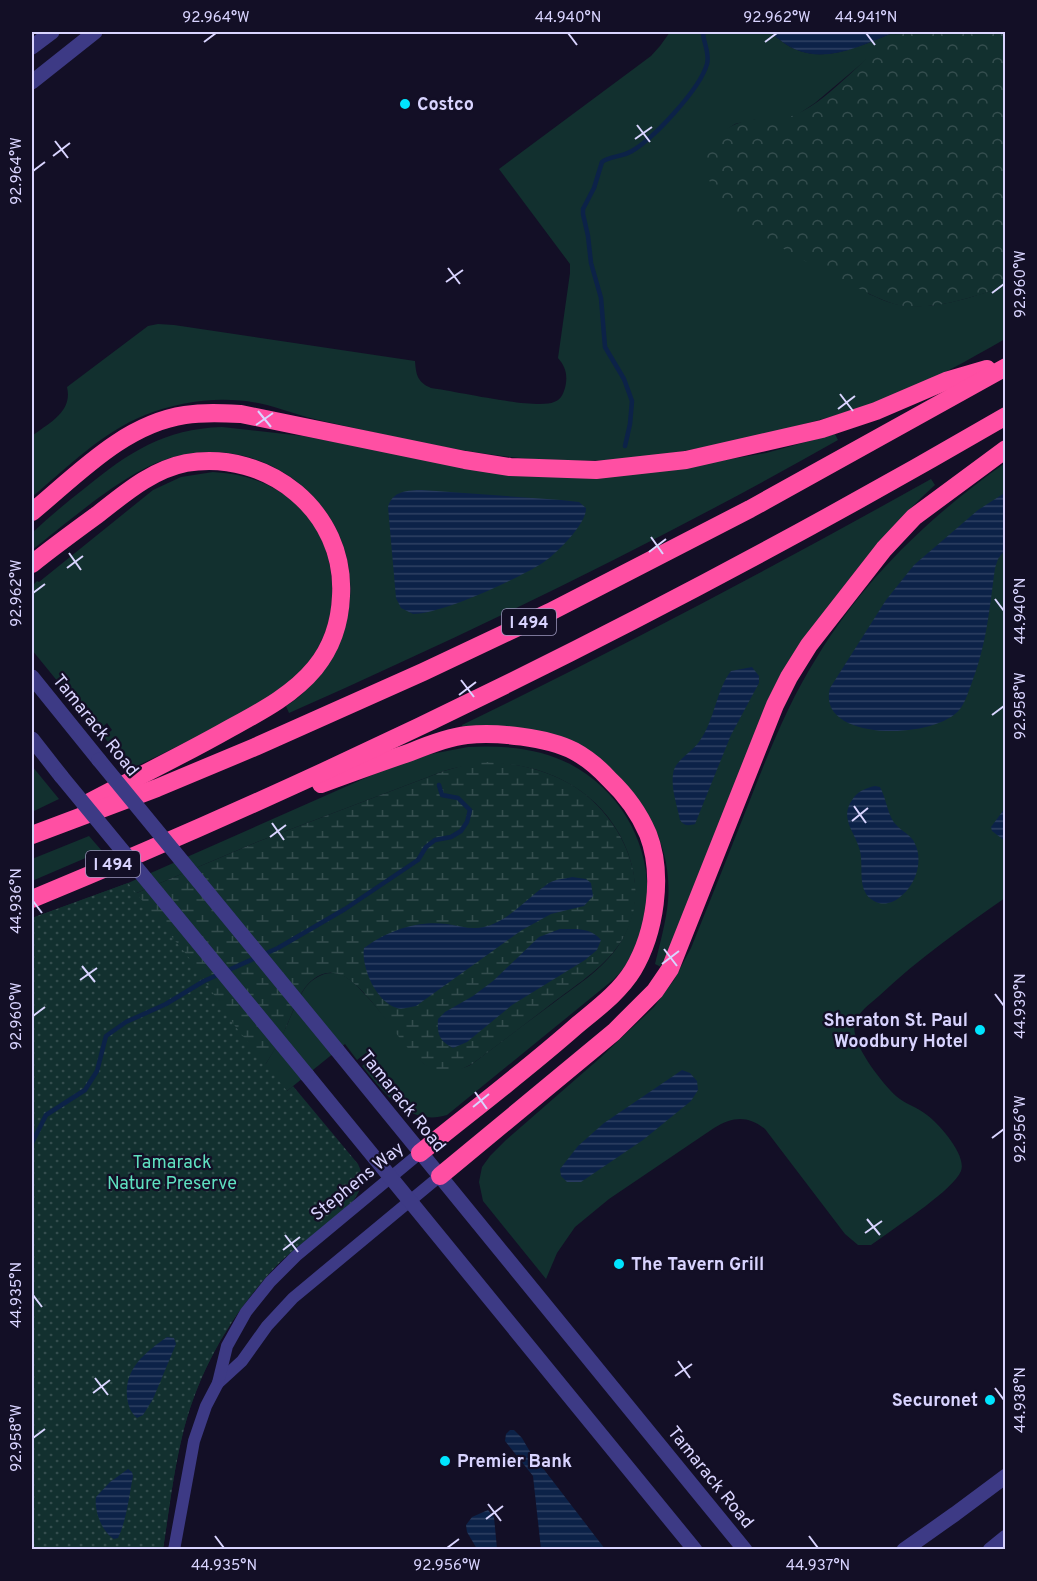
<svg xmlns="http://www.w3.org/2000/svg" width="1037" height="1581" font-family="Overpass,sans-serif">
	<defs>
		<pattern id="forest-crowns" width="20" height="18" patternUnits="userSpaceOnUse" patternTransform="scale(1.5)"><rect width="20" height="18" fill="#12302f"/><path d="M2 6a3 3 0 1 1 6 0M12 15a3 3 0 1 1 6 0" fill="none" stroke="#344d4e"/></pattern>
		<pattern id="wetland-marsh" width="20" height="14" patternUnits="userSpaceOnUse" patternTransform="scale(1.5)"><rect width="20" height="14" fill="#12302f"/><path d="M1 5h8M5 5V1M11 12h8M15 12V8" fill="none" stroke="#344d4e"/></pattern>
		<pattern id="park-dots" width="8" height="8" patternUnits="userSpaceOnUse" patternTransform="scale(1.5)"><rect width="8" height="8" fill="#12302f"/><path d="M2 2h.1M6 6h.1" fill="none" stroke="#344d4e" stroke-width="1.8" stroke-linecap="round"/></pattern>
		<pattern id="water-rules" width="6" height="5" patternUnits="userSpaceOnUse" patternTransform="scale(1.5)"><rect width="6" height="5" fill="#0c2248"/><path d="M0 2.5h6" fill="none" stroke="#2f4163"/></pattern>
	</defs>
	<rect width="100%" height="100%" fill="#130f26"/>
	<g fill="#12302f">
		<path d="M670 32H771C810 72 852 49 895 32H899L815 103 797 115 783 119H757L735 124 719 135 869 294C877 297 886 302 895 304 932 312 972 297 1005 286V339C968 360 930 382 890 397 843 415 795 427 746 438 682 453 617 464 551 460 477 457 404 439 332 423 310 419 288 411 267 405 227 395 183 400 145 415 102 432 67 468 32 497V436C49 423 73 412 67 387L148 326 158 324 174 325 415 361C416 374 417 382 431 388 455 391 536 410 554 402 561 400 563 394 565 388 568 376 566 367 558 358L570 273V264L499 169 651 56 660 46Z"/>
		<path d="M222 427 303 436 429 460 673 469 766 453 835 434 838 440C660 541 476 630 289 713L286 706C310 691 323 672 335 647 339 639 344 631 346 623 373 516 270 426 167 459 125 472 68 522 32 550V533C49 517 67 502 85 488 129 452 164 429 222 427Z"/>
		<path d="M1005 463V898C962 928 918 959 879 996 871 1003 859 1011 855 1023 849 1042 882 1083 896 1096 905 1104 917 1107 927 1115 939 1124 967 1155 961 1171 953 1190 900 1224 881 1238L871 1245H858L845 1234 765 1129C747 1115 733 1117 714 1128L609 1199 575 1227 557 1253 546 1279 483 1201 479 1182 482 1167 490 1156 506 1140 600 1058 654 1007 674 980 691 948C710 901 729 853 748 805 768 754 788 703 817 657 865 578 930 516 1005 463Z"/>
		<path d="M213 472C285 475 336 525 332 599 331 624 320 650 303 669 280 693 249 709 220 725 190 740 161 755 130 769L104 737 112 730 107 723 98 731 32 650V586L37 581 39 582 153 490 181 477Z"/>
		<path d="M931 479 935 485C892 524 856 568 822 616L661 967 655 964C660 943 666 922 668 901 673 844 642 792 598 758L463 729 462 725C621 648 777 565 931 479Z"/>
		<path d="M468 747C501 745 540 748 570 764 627 794 658 858 644 921 639 944 631 963 613 980L447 1115C409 1127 383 1092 362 1066L371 1059 366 1053 357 1060 345 1044 287 1091 354 1180 361 1185C352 1211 298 1244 276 1266 231 1314 197 1373 182 1437 173 1474 169 1512 163 1549H105L260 1073C270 1057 280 1041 287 1025 292 1014 296 1002 303 991 311 978 327 969 342 975 362 983 404 1044 423 1063 436 1073 458 1072 472 1064 498 1044 525 1024 552 1004 577 985 609 966 624 936 638 908 638 882 628 853 601 779 516 748 444 771L257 842 80 917 32 918 128 883 388 768 431 754Z"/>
		<path d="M32 766 59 799 32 812Z"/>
		<path d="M89 836 102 851 32 881V859Z"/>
	</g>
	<path fill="url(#forest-crowns)" d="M899 32H1005V286C974 297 928 313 894 304 879 299 863 291 849 283 808 263 763 241 729 209 716 196 697 167 707 148 717 131 737 121 756 119 770 117 784 120 797 114 831 99 866 54 899 32Z"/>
	<path fill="url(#wetland-marsh)" d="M487 762C516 763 544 769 570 784 621 814 656 885 622 940 606 966 579 983 555 1001 528 1022 500 1043 472 1064 462 1069 453 1074 441 1072 398 1067 356 934 308 984 298 995 293 1012 287 1025 280 1042 270 1057 260 1073L32 956 80 917 257 842 444 771 472 763Z"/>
	<path fill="url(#park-dots)" d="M128 883 190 959 235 1026 287 1091 293 1086 358 1164C365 1178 362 1189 353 1201 328 1224 299 1242 276 1266 231 1314 197 1373 182 1437 173 1474 169 1512 163 1549L32 1550V918Z"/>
	<g fill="url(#water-rules)">
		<path d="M771 32H895C851 50 810 72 771 32Z"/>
		<path d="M422 490 561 500 579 502 586 508C587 524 554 556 541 564 515 580 442 614 413 614L401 608 396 598 388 507C392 491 408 490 422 490Z"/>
		<path d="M1003 494H1005V550L998 559 995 568C989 612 987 643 971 685 968 692 966 700 962 706 942 741 815 743 830 688L886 600 914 565 978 510Z"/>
		<path d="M752 667 759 676V683L731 735 695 824C688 826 684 826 680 820 677 805 671 789 673 774 674 761 692 752 699 742 715 720 716 690 731 671Z"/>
		<path d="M875 786 880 787C886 798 887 811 893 821 898 829 908 833 913 840 925 859 916 885 900 897 893 903 883 906 874 901 856 891 864 868 860 851 856 833 839 819 852 800 857 792 865 788 875 786Z"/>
		<path d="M1005 808V841L992 831 991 827Z"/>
		<path d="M572 877 586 879 591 883 593 896 584 906 551 914 522 930 416 1006C410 1007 402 1010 397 1008 376 1002 361 967 364 948 387 931 417 920 447 924 459 926 472 930 484 927 509 921 528 897 549 883 555 879 565 879 572 877Z"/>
		<path d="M560 929C575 929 591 927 601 940L597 950 585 960 512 1005 467 1042 453 1048C439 1041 437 1034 438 1019L445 1012 473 996 493 981 539 937Z"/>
		<path d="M682 1070 690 1073 697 1081 698 1090 691 1101 643 1140 581 1182H567L561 1176 560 1169 578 1146 604 1123Z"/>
		<path d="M167 1337 174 1338 176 1344 153 1399 143 1415 137 1418C130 1412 128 1405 127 1397 124 1368 146 1352 167 1337Z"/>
		<path d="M510 1430H514L522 1438 529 1450 605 1549H541L533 1476 505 1441 506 1434Z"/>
		<path d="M128 1469 132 1472 133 1476C129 1496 127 1519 118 1538L114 1539C102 1532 94 1511 96 1497L110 1482Z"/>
		<path d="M488 1510 494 1517 497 1549H477L467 1532 466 1525 472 1517Z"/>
	</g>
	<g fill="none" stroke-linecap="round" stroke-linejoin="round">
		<g stroke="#0c2248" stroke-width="4.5">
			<path d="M625 446 630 424 632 401 624 379 605 347 601 298 591 263 588 236 583 214V209L594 188 602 162C610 156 622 157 632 151 654 138 700 89 707 64 710 53 703 42 703 32"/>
			<path d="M32 1143 46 1115 85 1090 97 1071 106 1036 126 1022 166 1004 204 981 278 948 345 909 418 860 426 847 435 840 451 837 461 831 467 822 470 810 458 798 442 795 439 785"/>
		</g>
		<g stroke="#3d3a85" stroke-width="12">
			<path d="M218 1383 242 1361 267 1326 293 1298 440 1176"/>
			<path d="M174 1550 194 1441 206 1406 218 1383 227 1346 246 1312 270 1282 296 1256 420 1153"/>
		</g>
		<g stroke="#3d3a85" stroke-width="15">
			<path d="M32 47 52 32"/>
			<path d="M32 82 95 32"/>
			<path d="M32 677 99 760"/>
			<path d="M32 739 61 776"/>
			<path d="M337 1050 745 1550"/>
			<path d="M307 1075 695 1550"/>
			<path d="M904 1550 955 1514 1006 1476"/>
			<path d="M990 1550 1006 1537"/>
		</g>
		<g stroke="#ff4fa3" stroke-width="18">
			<path d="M32 512C77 475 124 424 185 415 204 412 222 413 241 414L465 460 510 467 596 470 686 460 822 429 876 411 946 381 987 369"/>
			<path d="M32 564C53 547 75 531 97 515 124 494 151 470 186 463 268 449 346 512 341 596 340 622 332 647 315 668 292 696 258 713 227 730 181 756 133 779 86 804"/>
			<path d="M321 784C351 773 381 762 411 752 428 745 448 737 467 735 497 732 547 737 574 751 587 758 599 768 609 779 625 794 639 813 648 834 664 875 655 933 633 970 619 993 595 1010 575 1027 525 1071 472 1111 420 1153"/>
			<path d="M32 835 157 788 255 747 423 672 550 612 750 509 1006 367"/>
			<path d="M32 899C367 761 693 598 1006 416"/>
			<path d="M440 1176 614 1032 655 991 670 969 775 705 789 677 809 645 884 549 914 517 1006 449"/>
		</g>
		<g stroke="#3d3a85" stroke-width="15">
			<path d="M99 760 337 1050"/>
			<path d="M61 776 307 1075"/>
		</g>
	</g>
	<path fill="none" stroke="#d9d4ff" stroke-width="2" d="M568 33 577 45M866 33 875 45M204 42 216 33M765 42 777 33M637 125 650 142M635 139 652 127M55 141 68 158M53 156 70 143M33 171 45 162M448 268 460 284M446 282 463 270M992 293 1004 284M840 394 853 411M838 409 855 396M258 411 271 427M256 425 273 413M651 537 663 554M649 552 666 539M69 553 81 570M67 568 83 556M33 593 45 584M995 599 1004 611M461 680 474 697M459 695 476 682M992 715 1004 706M854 806 866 823M852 821 868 808M272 823 284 840M270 837 286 825M33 901 42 913M664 949 677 966M662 964 679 951M82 966 95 982M80 980 97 968M995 994 1004 1006M33 1016 45 1007M475 1092 487 1109M473 1107 489 1094M992 1138 1004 1129M867 1219 880 1235M865 1233 882 1221M285 1235 298 1252M283 1250 300 1237M33 1295 42 1307M678 1361 690 1378M675 1376 692 1364M95 1378 108 1395M995 1388 1004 1400M93 1393 110 1380M33 1438 45 1429M488 1504 501 1521M486 1519 503 1506M215 1536 224 1548M809 1536 818 1548M447 1548 459 1539"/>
	<g fill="#00e5ff" stroke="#130f26" stroke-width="2">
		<circle cx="405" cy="104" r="6"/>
		<circle cx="980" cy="1030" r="6"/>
		<circle cx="619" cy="1264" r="6"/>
		<circle cx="990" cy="1400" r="6"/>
		<circle cx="445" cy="1461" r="6"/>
	</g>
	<g text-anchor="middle" stroke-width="4.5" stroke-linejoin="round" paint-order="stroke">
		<g fill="#130f26" stroke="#9e99be" stroke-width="1.5">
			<rect x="502" y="609" width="54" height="26" rx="4.5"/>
			<rect x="86" y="851" width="54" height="26" rx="4.5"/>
		</g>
		<g font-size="16" font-weight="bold" fill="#d9d4ff">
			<text x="529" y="628">I 494</text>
			<text x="113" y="870">I 494</text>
		</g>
		<g font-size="18" font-weight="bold" fill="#d9d4ff" stroke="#130f26" text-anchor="start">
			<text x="417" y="110">Costco</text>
			<text x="968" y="1026" text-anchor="end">Sheraton St. Paul<tspan x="968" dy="21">Woodbury Hotel</tspan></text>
			<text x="631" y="1270">The Tavern Grill</text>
			<text x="978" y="1406" text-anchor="end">Securonet</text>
			<text x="457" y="1467">Premier Bank</text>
		</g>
		<g font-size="18" fill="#d9d4ff" stroke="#130f26">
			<text transform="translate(96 725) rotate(51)" y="6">Tamarack Road</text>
			<text transform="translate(403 1101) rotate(51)" y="6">Tamarack Road</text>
			<text transform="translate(357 1181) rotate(-39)" y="6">Stephens Way</text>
			<text transform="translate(711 1477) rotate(51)" y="6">Tamarack Road</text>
		</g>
		<g font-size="18" fill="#5fe0c0" stroke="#130f26">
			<text x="172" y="1168">Tamarack<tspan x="172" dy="21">Nature Preserve</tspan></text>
		</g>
	</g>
	<rect width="1037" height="1581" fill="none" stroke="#130f26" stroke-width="66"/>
	<rect x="33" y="33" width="971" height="1515" fill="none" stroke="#d9d4ff" stroke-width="2"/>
	<g font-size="15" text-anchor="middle" fill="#d9d4ff">
		<text x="216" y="22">92.964°W</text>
		<text x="568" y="22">44.940°N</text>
		<text x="777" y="22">92.962°W</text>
		<text x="866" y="22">44.941°N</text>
		<text transform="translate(16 171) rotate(-90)" y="5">92.964°W</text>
		<text transform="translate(1020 284) rotate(-90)" y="5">92.960°W</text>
		<text transform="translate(16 593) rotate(-90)" y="5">92.962°W</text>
		<text transform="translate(1020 611) rotate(-90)" y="5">44.940°N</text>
		<text transform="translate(1020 706) rotate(-90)" y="5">92.958°W</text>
		<text transform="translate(16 901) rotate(-90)" y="5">44.936°N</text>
		<text transform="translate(1020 1006) rotate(-90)" y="5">44.939°N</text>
		<text transform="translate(16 1016) rotate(-90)" y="5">92.960°W</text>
		<text transform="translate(1020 1129) rotate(-90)" y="5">92.956°W</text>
		<text transform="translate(16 1295) rotate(-90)" y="5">44.935°N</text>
		<text transform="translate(1020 1400) rotate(-90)" y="5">44.938°N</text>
		<text transform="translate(16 1438) rotate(-90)" y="5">92.958°W</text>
		<text x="224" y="1570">44.935°N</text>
		<text x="447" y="1570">92.956°W</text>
		<text x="818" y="1570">44.937°N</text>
	</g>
</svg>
